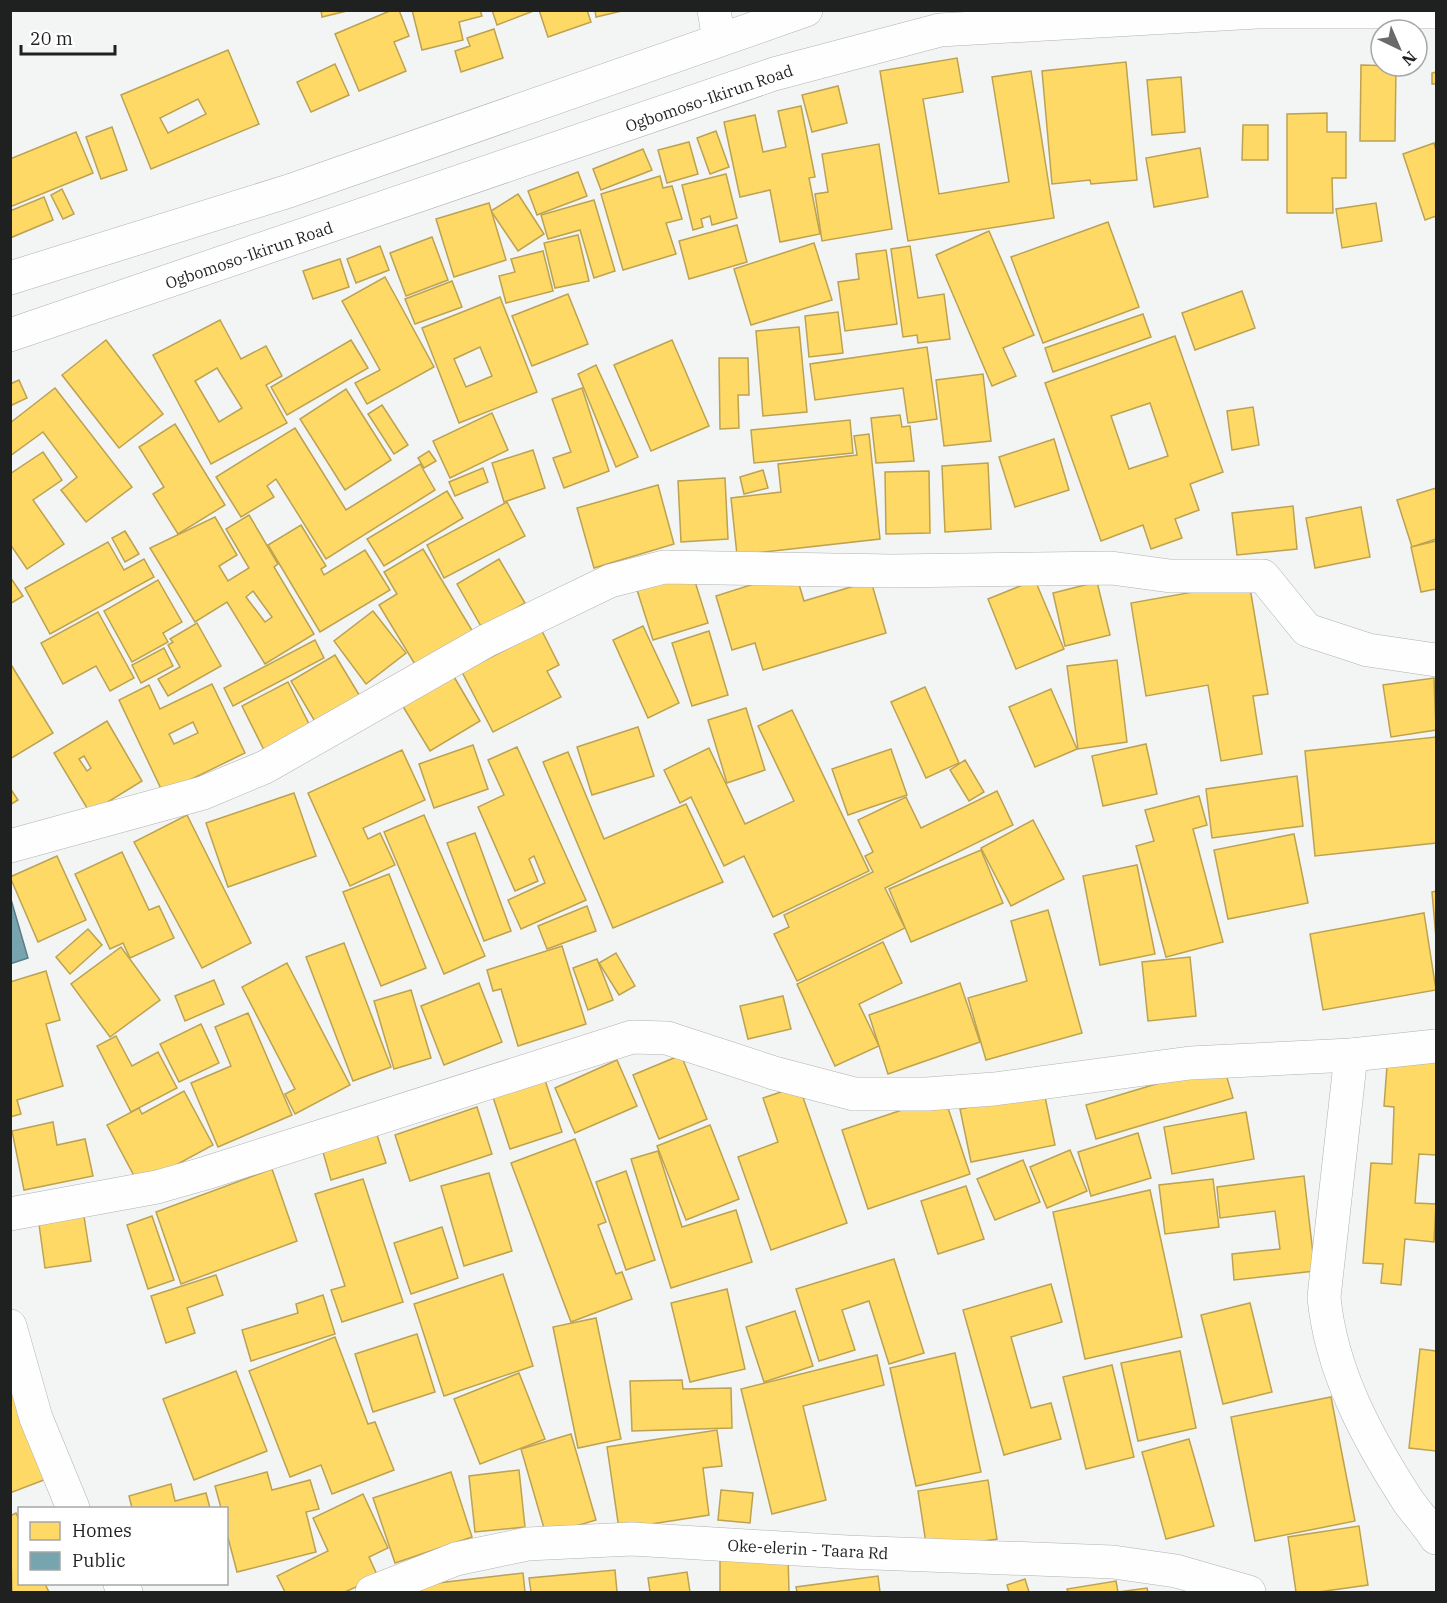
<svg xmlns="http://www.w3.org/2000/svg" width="1447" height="1603" font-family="'IBM Plex Serif',serif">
	<rect width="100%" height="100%" fill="#f2f5f3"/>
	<g fill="#ffd966" stroke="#bca251" stroke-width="1.5" fill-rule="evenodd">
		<path d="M321 10H351L322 17Z"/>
		<path d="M392 10H399L409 36 394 42 406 71 359 91 335 34Z"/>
		<path d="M412 10H480L482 16 459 22 463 40 422 50Z"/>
		<path d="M492 10H536L497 25Z"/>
		<path d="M539 10H587L591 22 548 37Z"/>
		<path d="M595 10H626L596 17Z"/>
		<path d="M494 29 503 58 461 72 455 51 470 46 467 38Z"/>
		<path d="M228 50 259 124 151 169 121 95ZM198 99 206 114 168 133 160 118Z"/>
		<path d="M957 58 963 92 923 99 939 194 1009 182 992 77 1031 71 1054 218 908 241 880 71Z"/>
		<path d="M1126 62 1137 180 1091 184 1090 180 1052 184 1042 71Z"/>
		<path d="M335 64 349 95 311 112 297 82Z"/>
		<path d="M1361 65 1396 66 1395 141H1360Z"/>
		<path d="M1436 72V84H1432V73Z"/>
		<path d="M1181 77 1185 132 1152 135 1147 80Z"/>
		<path d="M838 86 847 123 812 132 802 95Z"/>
		<path d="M801 106 815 177 809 178 820 234 780 242 770 190 740 197 724 122 755 115 763 152 786 147 778 111Z"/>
		<path d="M1327 113V132H1346V178H1332L1333 213H1287V114Z"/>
		<path d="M1243 125H1268V160H1242Z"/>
		<path d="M112 127 127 170 101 179 86 137Z"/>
		<path d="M716 131 729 167 710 174 697 138Z"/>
		<path d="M76 132 93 173 10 207V159Z"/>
		<path d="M689 142 698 174 667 183 658 150Z"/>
		<path d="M1434 143 1436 150V216L1425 220 1403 154Z"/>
		<path d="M879 144 892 229 822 241 815 194 828 192 822 154Z"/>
		<path d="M1200 148 1208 197 1154 207 1146 158Z"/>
		<path d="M643 149 652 170 601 190 593 169Z"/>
		<path d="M578 172 587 196 537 215 528 191Z"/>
		<path d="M726 174 737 218 712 225 710 216 701 219 703 227 693 230 682 185Z"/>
		<path d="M660 176 663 188 672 186 682 219 666 223 676 254 623 270 601 194Z"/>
		<path d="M62 189 74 214 63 219 51 195Z"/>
		<path d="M518 194 544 234 518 251 491 211Z"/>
		<path d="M44 197 53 220 10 238V211Z"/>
		<path d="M594 200 615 271 594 278 580 230 548 239 541 215Z"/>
		<path d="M489 203 506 260 454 277 436 219Z"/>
		<path d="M1376 203 1382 241 1342 248 1336 209Z"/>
		<path d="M1108 222 1139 307 1043 343 1011 257Z"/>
		<path d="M737 225 747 262 689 279 679 241Z"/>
		<path d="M989 231 1034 335 1003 348 1016 376 992 386 936 255Z"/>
		<path d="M578 235 589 281 555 288 544 243Z"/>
		<path d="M432 237 448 280 406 296 390 253Z"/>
		<path d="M814 243 832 300 751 325 734 269Z"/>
		<path d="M380 246 389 270 356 283 347 259Z"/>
		<path d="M910 246 918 298 944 294 950 339 918 343 917 335 903 337 891 249Z"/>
		<path d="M886 250 897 324 845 331 838 282 859 279 856 254Z"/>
		<path d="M543 251 553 291 506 303 499 276 515 272 511 259Z"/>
		<path d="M340 259 349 287 313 299 303 271Z"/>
		<path d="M385 277 434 367 367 404 355 383 380 370 342 301Z"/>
		<path d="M452 281 462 307 415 324 405 299Z"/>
		<path d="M1242 291 1255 328 1195 350 1182 313Z"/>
		<path d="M568 294 588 344 532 366 512 316Z"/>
		<path d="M500 297 537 392 459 423 422 328ZM480 347 492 376 466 387 454 359Z"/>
		<path d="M838 312 843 353 809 357 805 316Z"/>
		<path d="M1143 314 1151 337 1053 372 1045 348Z"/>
		<path d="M220 320 241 359 266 346 282 376 266 385 287 423 211 464 153 355ZM217 368 242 408 219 422 195 381Z"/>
		<path d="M799 327 807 412 763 416 756 331Z"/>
		<path d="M1175 336 1223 472 1190 484 1199 510 1175 519 1182 538 1151 549 1143 525 1101 541 1045 383ZM1150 403 1168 456 1129 469 1111 416Z"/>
		<path d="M106 340 163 414 119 448 62 375Z"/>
		<path d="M351 340 368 368 287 415 271 387Z"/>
		<path d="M672 340 709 426 651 451 614 365Z"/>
		<path d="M927 347 937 419 908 423 903 388 815 400 810 364Z"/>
		<path d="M719 358H748L749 395H738L739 428 720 429Z"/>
		<path d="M596 365 638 457 616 467 578 374Z"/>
		<path d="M983 374 991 441 944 446 936 380Z"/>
		<path d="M19 380 27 398 10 406V384Z"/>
		<path d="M55 388 132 487 86 522 61 490 77 477 43 432 10 456V423Z"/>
		<path d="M582 388 609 471 564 488 553 458 571 452 552 399Z"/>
		<path d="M346 389 391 460 345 490 300 419Z"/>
		<path d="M382 405 408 445 394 454 368 414Z"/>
		<path d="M1253 407 1259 445 1232 450 1227 411Z"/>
		<path d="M492 413 508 450 450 478 433 441Z"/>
		<path d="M900 415 902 427 910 426 914 461 876 463 871 418Z"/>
		<path d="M850 420 853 453 754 463 751 430Z"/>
		<path d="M175 424 225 505 178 534 153 494 164 487 139 447Z"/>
		<path d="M295 428 346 510 420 464 435 490 326 559 276 479 267 486 274 497 241 517 216 477Z"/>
		<path d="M869 434 880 539 737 555 731 498 781 492 778 464 857 455 854 436Z"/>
		<path d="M1054 439 1069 490 1015 507 999 457Z"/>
		<path d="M533 450 545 488 504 502 492 463Z"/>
		<path d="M429 451 436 461 424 468 418 458Z"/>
		<path d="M43 452 62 480 33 500 64 544 27 569 10 544V474Z"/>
		<path d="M988 463 991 529 945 532 942 466Z"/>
		<path d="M483 468 488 482 455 496 449 482Z"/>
		<path d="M763 470 768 488 744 494 740 477Z"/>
		<path d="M929 471 930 533 886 534 885 472Z"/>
		<path d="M725 478 728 539 681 542 678 481Z"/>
		<path d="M658 485 674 544 594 568 577 508Z"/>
		<path d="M1436 488V539L1412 547 1397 500Z"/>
		<path d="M447 491 463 518 384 566 367 539Z"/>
		<path d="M507 502 525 536 444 578 427 545Z"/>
		<path d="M1293 506 1297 549 1237 555 1232 513Z"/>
		<path d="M1361 507 1370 557 1315 568 1306 518Z"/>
		<path d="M249 515 278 564 274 567 314 634 265 664 227 602 195 622 150 548 215 517 237 555 219 566 228 581 249 568 226 529ZM253 591 272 617 265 622 246 597Z"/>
		<path d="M301 525 326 566 321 569 324 575 365 550 390 590 320 632 268 545Z"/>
		<path d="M125 531 139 554 125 562 112 538Z"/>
		<path d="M1436 541V589L1421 592 1411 547Z"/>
		<path d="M108 542 124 570 144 559 154 577 50 634 25 588Z"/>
		<path d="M423 549 473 632 416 666 379 605 397 594 384 572Z"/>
		<path d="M499 559 525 603 482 628 457 584Z"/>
		<path d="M795 571 804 601 871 581 886 633 763 670 755 643 732 650 716 596Z"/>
		<path d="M692 572 708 623 653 640 637 590Z"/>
		<path d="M10 577 23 596 10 604Z"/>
		<path d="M158 580 182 622 163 633 168 642 132 662 104 611Z"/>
		<path d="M1035 580 1064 649 1016 669 988 599Z"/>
		<path d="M1097 582 1110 635 1065 646 1053 593Z"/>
		<path d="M1249 582 1268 694 1253 696 1262 754 1221 761 1208 685 1146 696 1131 603Z"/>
		<path d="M373 611 406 653 366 684 334 641Z"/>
		<path d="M98 612 134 678 110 691 96 666 63 684 41 643Z"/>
		<path d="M197 623 221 666 168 696 158 679 180 667 168 645 173 642 170 639Z"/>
		<path d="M643 626 679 703 648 718 613 640Z"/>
		<path d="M542 631 559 665 547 671 561 697 493 732 462 672Z"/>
		<path d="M709 631 728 695 692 706 672 643Z"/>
		<path d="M315 640 324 658 233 706 224 688Z"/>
		<path d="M164 648 173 666 141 683 132 665Z"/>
		<path d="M335 655 361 698 317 725 291 681Z"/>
		<path d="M1117 660 1127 742 1078 749 1067 666Z"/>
		<path d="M10 663 53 733 10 759Z"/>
		<path d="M450 670 480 721 430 751 399 700Z"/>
		<path d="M1434 678 1436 730 1391 737 1383 685Z"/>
		<path d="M288 682 312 730 266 754 242 706Z"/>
		<path d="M212 684 245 753 163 793 119 700 149 685 160 709ZM193 722 198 733 174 744 169 734Z"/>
		<path d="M925 687 959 763 926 778 891 702Z"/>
		<path d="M1051 689 1077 749 1035 767 1009 707Z"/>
		<path d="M746 708 765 770 727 783 708 720Z"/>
		<path d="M792 710 869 871 773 917 744 856 724 866 691 797 680 803 664 770 709 748 745 824 794 801 758 726Z"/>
		<path d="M107 721 142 781 90 813 54 753ZM84 756 91 768 87 771 79 759Z"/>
		<path d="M638 727 654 776 592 795 577 747Z"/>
		<path d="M1436 737V843L1315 856 1305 751Z"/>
		<path d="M1146 744 1157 794 1103 806 1092 756Z"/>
		<path d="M473 745 488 789 434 808 419 764Z"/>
		<path d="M517 747 586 900 521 929 508 900 545 883 534 856 529 859 538 881 515 891 478 807 504 795 488 760Z"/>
		<path d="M891 749 907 795 848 815 832 769Z"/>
		<path d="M402 750 425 800 363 828 368 839 380 833 395 865 350 886 308 793Z"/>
		<path d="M568 752 604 839 686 804 723 882 613 928 543 762Z"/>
		<path d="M965 760 984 792 969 801 950 770Z"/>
		<path d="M1297 776 1303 826 1212 838 1206 789Z"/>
		<path d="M10 788 18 800 10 805Z"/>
		<path d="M997 791 1013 825 885 888 905 928 797 981 774 934 789 927 784 915 873 872 865 856 873 852 858 820 906 797 921 828Z"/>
		<path d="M294 793 316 856 228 887 206 823Z"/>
		<path d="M1199 796 1207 825 1193 829 1223 942 1166 957 1136 846 1154 841 1145 810Z"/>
		<path d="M187 815 251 943 202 968 134 842Z"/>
		<path d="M424 815 485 956 444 974 384 832Z"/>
		<path d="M1033 820 1064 879 1011 906 981 848Z"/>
		<path d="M475 833 511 931 484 941 447 843Z"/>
		<path d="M1294 834 1308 903 1228 919 1214 850Z"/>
		<path d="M981 850 1003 903 911 942 889 889Z"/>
		<path d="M122 852 149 910 159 906 174 938 130 958 123 943 110 949 75 874Z"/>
		<path d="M57 856 86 920 38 942 10 877Z"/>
		<path d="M1137 865 1155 954 1100 965 1083 876Z"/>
		<path d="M389 874 426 968 381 986 343 892Z"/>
		<path d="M1436 891V938L1432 892Z"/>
		<path d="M587 906 596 931 547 949 538 926Z"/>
		<path d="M1048 910 1082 1033 986 1060 968 998 1027 981 1011 921Z"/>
		<path d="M1424 913 1436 990 1323 1010 1310 934Z"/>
		<path d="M88 929 102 945 70 974 56 957Z"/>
		<path d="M883 942 902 983 859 1004 879 1046 835 1066 797 984Z"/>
		<path d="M344 943 391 1067 353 1081 306 957Z"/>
		<path d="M562 946 586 1024 518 1046 501 989 493 991 487 970Z"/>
		<path d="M121 947 160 1000 110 1037 71 984Z"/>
		<path d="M616 953 635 986 619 995 599 963Z"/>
		<path d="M1190 957 1196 1016 1148 1021 1142 962Z"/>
		<path d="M597 959 613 1000 588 1010 573 968Z"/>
		<path d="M287 963 350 1085 295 1114 285 1094 295 1089 242 987Z"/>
		<path d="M46 971 60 1020 46 1024 63 1086 17 1100 21 1114 10 1117V982Z"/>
		<path d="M214 980 224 1004 185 1021 175 996Z"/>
		<path d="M479 983 502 1042 444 1065 421 1006Z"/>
		<path d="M960 983 980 1042 888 1074 869 1015Z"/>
		<path d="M411 990 431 1058 394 1069 374 1001Z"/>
		<path d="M783 996 791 1029 748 1039 740 1006Z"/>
		<path d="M248 1013 292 1115 218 1147 191 1083 231 1066 215 1027Z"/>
		<path d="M201 1024 219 1063 179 1082 160 1044Z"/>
		<path d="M116 1036 132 1066 158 1052 177 1088 131 1112 97 1046Z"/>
		<path d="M1388 1053 1436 1056V1155L1419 1154 1415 1203 1436 1204 1434 1242 1405 1239 1401 1285 1381 1283 1383 1264 1363 1263 1371 1163 1392 1164 1394 1107 1384 1106Z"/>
		<path d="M681 1055 707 1119 659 1139 633 1075Z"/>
		<path d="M617 1060 637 1106 575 1133 555 1088Z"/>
		<path d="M1223 1064 1233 1098 1096 1139 1086 1105Z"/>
		<path d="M543 1074 562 1132 510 1149 491 1091Z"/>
		<path d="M799 1086 847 1223 771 1250 738 1157 778 1142 763 1098Z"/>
		<path d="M184 1091 213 1145 139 1185 107 1125 139 1108 142 1114Z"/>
		<path d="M1044 1092 1055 1145 971 1162 960 1109Z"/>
		<path d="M944 1096 970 1174 868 1209 842 1130Z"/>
		<path d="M477 1107 492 1154 410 1181 395 1135Z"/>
		<path d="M1246 1112 1254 1159 1172 1174 1164 1127Z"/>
		<path d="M53 1122 57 1145 85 1139 93 1176 24 1190 12 1131Z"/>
		<path d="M710 1125 739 1199 686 1220 657 1146Z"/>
		<path d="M1138 1133 1151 1178 1091 1196 1078 1152Z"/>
		<path d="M377 1135 386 1163 331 1180 323 1152Z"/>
		<path d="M575 1139 606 1222 598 1225 616 1274 622 1272 632 1299 571 1322 511 1163Z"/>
		<path d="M1070 1150 1087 1191 1047 1208 1030 1167Z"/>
		<path d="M658 1151 682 1227 736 1210 752 1262 671 1288 631 1159Z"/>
		<path d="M1023 1160 1040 1202 995 1220 977 1179Z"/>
		<path d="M272 1169 297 1241 181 1284 156 1212Z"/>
		<path d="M626 1171 655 1260 626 1270 596 1182Z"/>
		<path d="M489 1173 512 1251 464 1266 441 1186Z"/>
		<path d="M1304 1176 1315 1271 1234 1280 1232 1254 1280 1249 1275 1211 1220 1218 1217 1187Z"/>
		<path d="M363 1179 403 1302 342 1322 331 1290 345 1286 315 1194Z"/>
		<path d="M1213 1179 1219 1227 1165 1234 1159 1185Z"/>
		<path d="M966 1186 984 1239 938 1254 921 1201Z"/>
		<path d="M1150 1190 1182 1337 1085 1359 1053 1212Z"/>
		<path d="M83 1210 91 1261 45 1268 38 1217Z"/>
		<path d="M152 1216 174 1280 148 1289 127 1225Z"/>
		<path d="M442 1227 458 1278 411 1294 394 1243Z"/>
		<path d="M894 1259 924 1353 889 1364 869 1301 842 1310 855 1350 819 1361 796 1289Z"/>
		<path d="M503 1274 533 1366 444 1396 414 1304Z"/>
		<path d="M216 1275 223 1295 187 1308 195 1333 166 1343 151 1296Z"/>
		<path d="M1051 1284 1062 1322 1011 1337 1031 1408 1051 1403 1061 1439 1004 1455 963 1310Z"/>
		<path d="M727 1289 745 1369 690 1382 671 1303Z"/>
		<path d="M323 1295 335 1334 251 1361 242 1330 298 1313 296 1304Z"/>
		<path d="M1250 1303 1272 1392 1223 1404 1201 1315Z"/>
		<path d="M795 1311 813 1366 764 1382 746 1327Z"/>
		<path d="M596 1318 621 1439 578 1448 553 1327Z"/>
		<path d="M417 1334 435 1392 373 1412 355 1354Z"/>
		<path d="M335 1337 368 1424 375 1422 394 1470 332 1494 321 1465 290 1477 249 1371Z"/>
		<path d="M1420 1349 1436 1351V1451L1409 1448Z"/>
		<path d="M1180 1351 1196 1428 1138 1441 1121 1363Z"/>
		<path d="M955 1353 981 1472 916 1486 890 1368Z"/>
		<path d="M877 1355 884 1385 803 1406 826 1500 772 1514 741 1389Z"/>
		<path d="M1112 1365 1134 1457 1086 1469 1063 1377Z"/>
		<path d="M236 1371 267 1451 194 1480 163 1399Z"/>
		<path d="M519 1373 545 1439 480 1464 454 1399Z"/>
		<path d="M682 1380 683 1389 731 1388 732 1428 632 1431 630 1381Z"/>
		<path d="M15 1393 49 1478 10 1493V1395Z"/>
		<path d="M1331 1397 1355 1521 1255 1541 1231 1417Z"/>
		<path d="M717 1430 722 1466 703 1468 709 1515 619 1529 607 1447Z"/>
		<path d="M571 1434 596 1520 546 1535 521 1449Z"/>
		<path d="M1189 1439 1214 1526 1166 1539 1142 1452Z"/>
		<path d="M519 1470 525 1527 475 1532 469 1476Z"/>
		<path d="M267 1472 272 1490 310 1480 319 1509 306 1512 316 1552 237 1572 226 1530V1508H221L215 1486Z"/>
		<path d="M451 1472 472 1537 395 1563 373 1498Z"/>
		<path d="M988 1480 997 1539 927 1550 918 1491Z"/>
		<path d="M171 1484 175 1501 206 1493 210 1508H132L129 1496Z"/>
		<path d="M721 1490 753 1493 750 1523 718 1520Z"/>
		<path d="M363 1494 388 1548 369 1557 378 1577 345 1592H285L277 1576 328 1551 313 1518Z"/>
		<path d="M16 1513 20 1522V1584H45L49 1592H12L10 1516Z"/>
		<path d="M1359 1526 1368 1585 1318 1592H1296L1288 1537Z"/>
		<path d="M788 1555 789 1592H720V1556Z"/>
		<path d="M615 1570 617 1592H531L529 1578Z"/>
		<path d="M687 1572 690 1592H650L648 1578Z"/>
		<path d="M523 1573 525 1592H421V1585Z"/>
		<path d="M878 1576 880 1592H797L796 1587Z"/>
		<path d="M1025 1579 1029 1592H1009L1007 1585Z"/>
		<path d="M1116 1581 1118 1592H1068L1067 1589Z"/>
		<path d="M1147 1588 1148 1592H1118Z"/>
	</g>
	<path fill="#76a5af" stroke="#5c7d84" stroke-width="1.5" d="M10 896 28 958 10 964Z"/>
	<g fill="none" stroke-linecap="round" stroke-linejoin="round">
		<defs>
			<g id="minor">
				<path d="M714 10 719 40"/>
				<path d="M10 846 203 793 265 767 486 641 610 581 664 567 893 571 1111 568 1170 576H1263L1307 630 1368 650 1436 660"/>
				<path d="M1351 1055 1324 1297C1331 1372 1368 1439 1408 1501 1417 1514 1428 1525 1436 1538"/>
				<path d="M10 1214 157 1187 206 1173 632 1037 667 1038 774 1073 854 1094H927L994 1089 1190 1063 1351 1055 1436 1046"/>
				<path d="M10 1326 36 1418 73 1508"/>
				<path d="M120 1584 126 1592"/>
				<path d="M372 1592 456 1559 527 1544 632 1539 847 1552 1113 1562 1176 1571 1249 1592"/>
			</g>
			<g id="major">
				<path d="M10 278 289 191 806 10"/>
				<path d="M10 335 774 74 940 30 1257 12H1436"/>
			</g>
		</defs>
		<use href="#minor" stroke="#b1b2b1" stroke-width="34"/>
		<use href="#major" stroke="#b1b2b1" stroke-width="34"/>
		<use href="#minor" stroke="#fdfefd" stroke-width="33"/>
		<use href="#major" stroke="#fdfefd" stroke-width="33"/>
	</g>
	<g text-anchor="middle" stroke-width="6" stroke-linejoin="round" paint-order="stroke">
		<g font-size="16" fill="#1f2120" stroke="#fff">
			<text transform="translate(709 98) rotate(-19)" y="6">Ogbomoso-Ikirun Road</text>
			<text transform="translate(249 255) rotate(-19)" y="6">Ogbomoso-Ikirun Road</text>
			<text transform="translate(808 1549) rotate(3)" y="6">Oke-elerin - Taara Rd</text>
		</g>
	</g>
	<rect width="1447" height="1603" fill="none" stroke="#1f2120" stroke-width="24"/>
	<rect x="18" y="1507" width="210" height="78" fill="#ffffff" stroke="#a5a6a6" stroke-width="1.5"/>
	<rect x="30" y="1522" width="30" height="18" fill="#ffd966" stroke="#a5a6a6" stroke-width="1.5"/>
	<text x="72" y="1537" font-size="18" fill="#1f2120">Homes</text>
	<rect x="30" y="1552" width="30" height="18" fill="#76a5af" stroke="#a5a6a6" stroke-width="1.5"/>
	<text x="72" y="1567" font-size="18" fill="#1f2120">Public</text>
	<g transform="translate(1399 48) rotate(136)"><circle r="28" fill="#ffffff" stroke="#a5a6a6" stroke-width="1.5"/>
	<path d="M0-4.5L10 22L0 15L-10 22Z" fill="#696b6a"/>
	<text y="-9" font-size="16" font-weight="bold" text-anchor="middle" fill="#1f2120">N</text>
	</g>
	<path d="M21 45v9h94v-9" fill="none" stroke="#1f2120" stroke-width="3"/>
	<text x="30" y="45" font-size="18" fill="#1f2120" stroke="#ffffff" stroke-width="4.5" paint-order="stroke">20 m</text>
</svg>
